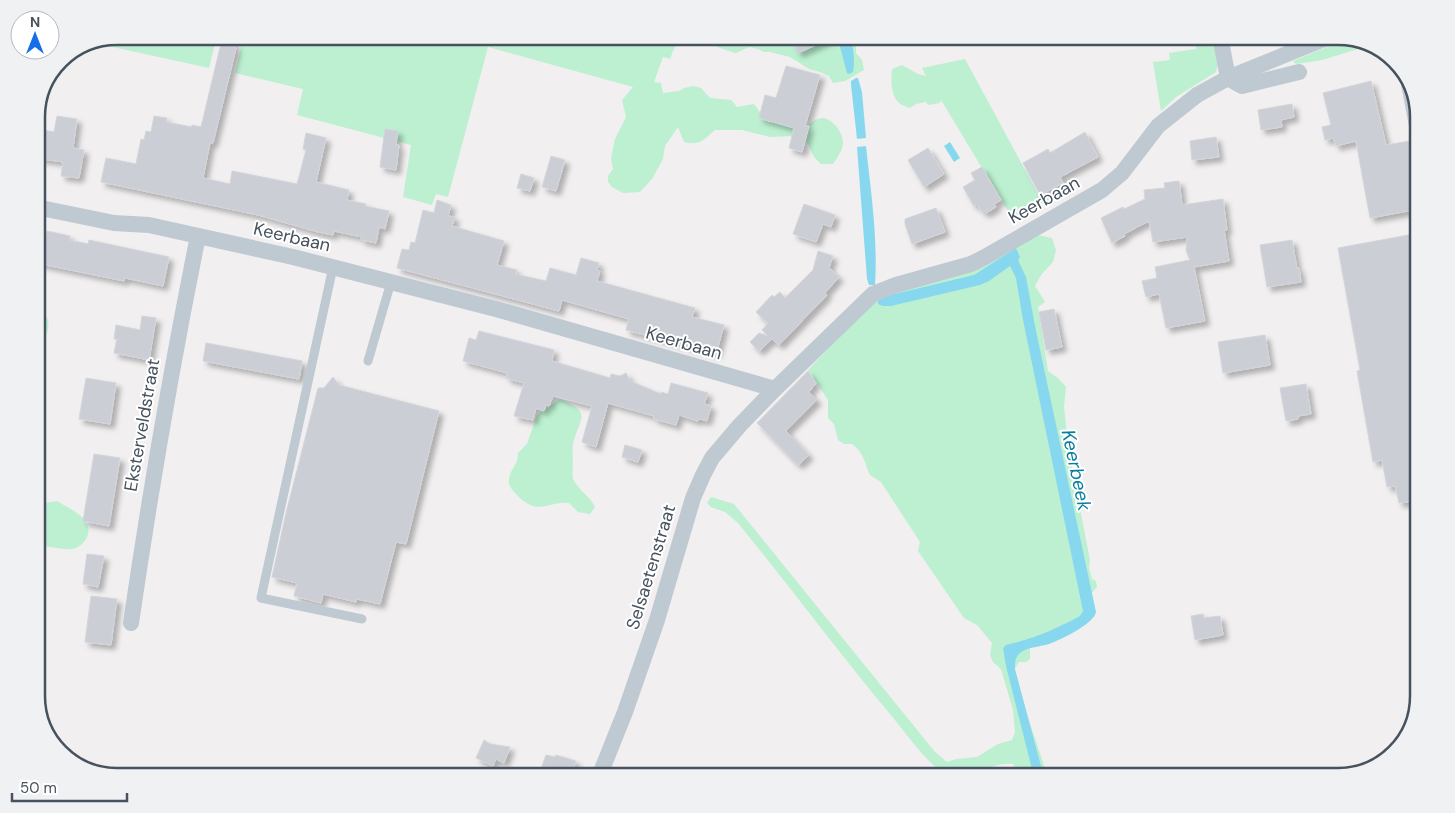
<svg xmlns="http://www.w3.org/2000/svg" width="1455" height="813" font-family="'DM Sans',sans-serif">
	<defs>
		<filter id="shadow"><feDropShadow dx="4.5" dy="4.5" stdDeviation="2.5" flood-color="#0004"/></filter>
	</defs>
	<rect width="100%" height="100%" fill="#f1efef"/>
	<g fill="#bcf0d1">
		<path d="M117 36H217L209 68 99 44Z"/>
		<path d="M233 36H853L856 41V53L862 60 864 70 845 81 833 83 829 76 820 72 809 69 790 57 770 52H764L758 49 749 47 736 53C724 50 691 36 681 42 674 45 673 52 670 59L663 57 654 82 661 83 663 93 679 91 684 88 693 86 701 88 710 98 731 100 737 107 754 104 768 123 777 120 805 127C810 123 817 118 823 118 833 119 843 133 843 142 843 150 837 158 833 164H821L814 157 808 144 802 139 793 136 770 137 742 130H715C703 140 700 146 684 142L678 127 665 146 663 159 652 179 640 192 623 193 612 187 608 182V176L613 169 611 158 615 139 626 117 622 100 633 87 488 47 448 197 436 194 432 205 403 197 411 145 297 115 303 89 235 73 243 39Z"/>
		<path d="M1195 36H1212L1218 64 1216 72 1176 97 1161 111 1153 62 1170 60 1169 53 1196 49Z"/>
		<path d="M1346 39 1371 45 1322 60 1296 64 1293 61Z"/>
		<path d="M965 59 1043 203 1014 221 941 100 940 103 928 105 926 102 916 104 910 108C907 107 905 106 902 105 890 98 891 80 892 69L902 65 918 74 926 76 922 68Z"/>
		<path d="M1038 235 1052 238 1056 250 1053 262 1041 275 1035 286 1045 302 1038 307 1048 371 1058 378 1066 387 1064 406 1068 447 1090 560 1089 568 1092 579 1096 581 1097 587 1090 595 1084 615 1030 647V659L1026 662H1019L1014 670 1020 694 1048 777H1020L1013 764C989 761 974 782 951 777 935 773 906 734 895 720 841 656 791 588 738 523L725 512 711 507 707 503 711 497 734 504 935 752 947 762 956 759 977 757 998 744 1012 740 1015 732 1013 710 1001 669 993 662 990 655 992 643 977 625 964 618 918 551 920 542 881 482 870 475C864 462 865 454 852 444H844L838 440 834 424 828 418V400L808 370 869 305 878 298 974 271Z"/>
		<path d="M36 309C57 316 47 337 38 350Z"/>
		<path d="M560 399C594 413 579 418 573 444 572 450 573 457 573 464 573 469 572 475 573 479 578 490 589 495 595 507L590 514 578 512 569 503C548 501 538 517 517 495 513 491 508 486 509 479 511 467 518 466 518 453L527 444 537 415Z"/>
		<path d="M36 498 45 503 57 501C69 509 95 518 87 537 84 543 79 548 72 549 66 550 45 546 36 545Z"/>
	</g>
	<g fill="#87d8ef">
		<path d="M833 36H849C854 47 855 60 853 72L849 74 847 73 840 47Z"/>
		<path d="M856 78H858L862 92 866 138 857 139 851 85V81Z"/>
		<path d="M950 142 960 158 954 162 944 146Z"/>
		<path d="M866 146C871 192 878 239 875 285H869L867 279 857 147Z"/>
		<path d="M1016 248 1020 257 1018 260 1026 277 1036 331 1096 612C1094 624 1060 640 1049 644 1040 647 1025 647 1019 654 1015 658 1015 663 1015 669L1044 777H1034L1006 666 1003 648 1006 645C1033 639 1056 629 1080 616L1083 611 1023 320 1016 278 1010 266 989 281 980 285 891 306H883L878 304V298L974 275Z"/>
	</g>
	<g fill="#cbced4" stroke="#d3d5db" filter="url(#shadow)">
		<path d="M790 36H836L798 53Z"/>
		<path d="M222 39 235 42 234 47 236 48 213 143H210L203 178 230 184 232 171 297 184 306 150 303 149 306 133 326 138 316 182 349 190 347 200 366 204 365 206 389 211 385 229 379 227 376 243 361 240 362 237 334 231 333 235 318 232 258 215 101 182 106 158 136 164 141 139 144 140 146 131 151 132 154 116 167 118 166 122 192 127V125L201 127Z"/>
		<path d="M786 66 820 75 805 126H809L802 152 789 148 794 128 759 118 765 95 776 98Z"/>
		<path d="M1371 81 1386 145 1410 141 1419 194V209L1370 218 1356 141 1336 146 1333 138 1325 140 1322 127 1331 125 1323 93Z"/>
		<path d="M1292 104 1294 117 1281 120 1282 127 1261 130 1258 110Z"/>
		<path d="M57 116 77 119 73 148 84 150 79 178 61 176 63 162 36 158V143L41 144 43 130 54 132Z"/>
		<path d="M385 129 398 131 396 145H399L396 170 380 167Z"/>
		<path d="M1085 132 1098 157 1060 177 1063 183 1040 195 1023 163 1048 149 1050 153Z"/>
		<path d="M1216 137 1219 157 1192 160 1190 141Z"/>
		<path d="M928 148 944 174 924 187 908 160Z"/>
		<path d="M551 156 565 160 556 191 542 187Z"/>
		<path d="M982 167 1001 200 994 204 996 207 986 213 984 211 982 212 977 204 974 206 963 187 975 180 971 173Z"/>
		<path d="M521 174 534 178 530 191 517 188Z"/>
		<path d="M1179 181 1182 205 1223 199 1227 230H1224L1229 261 1194 267 1205 321 1166 328 1159 294 1146 297 1142 281 1157 278 1155 267 1190 260 1186 250 1187 237 1153 242 1149 221 1124 234 1125 236 1112 243 1101 218 1123 207 1124 209 1145 199 1144 190 1165 188 1164 183Z"/>
		<path d="M437 200 451 205 448 216 455 217 452 226 504 241 497 265 517 270 515 274 546 281 550 268 576 275 581 258 599 263 597 270 600 271 597 281 695 308 692 317 724 325 716 354 626 330 629 319 597 310 562 300 559 311 397 268 402 249 409 250 411 242 415 243 423 210 434 213Z"/>
		<path d="M804 204 835 215 831 227 823 224 816 242 793 234Z"/>
		<path d="M936 208 945 232 912 244 905 224V219Z"/>
		<path d="M47 231 70 236 69 240 88 244 89 240 169 257 163 286 125 278 124 281 36 263V240L45 242Z"/>
		<path d="M1419 233V500L1399 503 1395 486 1387 487 1382 460 1373 462 1357 371 1360 370 1338 248Z"/>
		<path d="M1292 240 1297 269 1299 268 1301 282 1267 287 1260 245Z"/>
		<path d="M818 251 833 256 829 268 839 277 825 293 827 295 779 345 772 339 759 351 750 342 759 333 768 336 762 330 768 323 756 312 772 295 774 297 780 292 785 298 813 270Z"/>
		<path d="M1054 309 1062 347 1046 350 1039 312Z"/>
		<path d="M142 316 156 318 149 360 114 353 117 339H114L116 325 140 330Z"/>
		<path d="M479 331 554 350 552 361 610 378 611 374 620 376 626 373 630 381 661 394V392L668 394 671 383 708 393 704 404 711 406 707 421 700 419 697 421 679 415 676 425 654 419V416L608 403 596 447 582 442 592 406 553 396 549 406 546 405 544 411 536 408 533 420 514 416 524 383 506 378 507 373 463 361 469 338 476 340Z"/>
		<path d="M1265 335 1270 365 1223 373 1218 342Z"/>
		<path d="M206 343 302 361 299 379 203 361Z"/>
		<path d="M808 371 816 383 809 392 817 400 786 431 809 455 798 465 757 423Z"/>
		<path d="M333 377 339 385 439 411 406 544 396 542 380 604 357 599 356 602 323 594 321 603 294 596 297 583 272 577 286 513 318 388H324Z"/>
		<path d="M86 378 116 383 110 424 79 419Z"/>
		<path d="M1306 384 1311 414 1298 416V419L1286 421 1280 388Z"/>
		<path d="M625 445 642 450 638 462 622 457Z"/>
		<path d="M94 454 120 458 109 526 83 521Z"/>
		<path d="M87 554 104 556 98 587 83 584Z"/>
		<path d="M91 596 117 599 111 645 85 642Z"/>
		<path d="M1203 614 1204 618 1220 616 1223 635 1195 640 1191 616Z"/>
		<path d="M484 740 490 744 510 747 504 763 496 759 493 766 476 758Z"/>
		<path d="M546 755 555 757 556 755 576 761 570 777H538Z"/>
	</g>
	<g fill="none" stroke-linecap="round" stroke-linejoin="round">
		<g stroke="#bfc9d1" stroke-width="9">
			<path d="M1403 71 1419 155"/>
			<path d="M333 267 261 598 362 619"/>
			<path d="M368 361 391 282"/>
		</g>
		<g stroke="#bfc9d1" stroke-width="16">
			<path d="M1220 36 1228 78"/>
			<path d="M1228 78 1242 86 1299 72"/>
			<path d="M36 207 114 223 149 225 293 257 496 309 775 389"/>
			<path d="M131 623C150 493 172 364 198 236"/>
			<path d="M599 777 625 712 657 620 693 498 703 475 712 458 740 425 775 389 873 294 896 285 971 264 985 257 1102 190 1122 173 1158 126 1197 95 1228 78 1331 36"/>
		</g>
	</g>
	<g text-anchor="middle" stroke-width="4" stroke-linejoin="round" paint-order="stroke">
		<g font-size="18" fill="#46525d" stroke="#fff">
			<text transform="translate(1044 200) rotate(-29)" y="6">Keerbaan</text>
			<text transform="translate(292 237) rotate(13)" y="6">Keerbaan</text>
			<text transform="translate(684 343) rotate(16)" y="6">Keerbaan</text>
			<text transform="translate(142 425) rotate(-80)" y="6">Eksterveldstraat</text>
			<text transform="translate(651 567) rotate(-73)" y="6">Selsaetenstraat</text>
		</g>
		<g font-size="19" font-style="italic" fill="#097e9f" stroke="#fff">
			<text transform="translate(1077 470) rotate(78)" y="7">Keerbeek</text>
		</g>
	</g>
	<path d="M0 0H1455V813H0ZM117 45H1338A72 72 0 0 1 1410 117V696A72 72 0 0 1 1338 768H117A72 72 0 0 1 45 696V117A72 72 0 0 1 117 45Z" fill="#f0f1f2" fill-rule="evenodd"/>
	<path fill="none" stroke="#46525d" stroke-width="2.5" d="M117 45H1338A72 72 0 0 1 1410 117V696A72 72 0 0 1 1338 768H117A72 72 0 0 1 45 696V117A72 72 0 0 1 117 45Z"/>
	<g transform="translate(35 35)"><circle r="24" fill="#ffffff" stroke="#b5babe"/>
	<path d="M0-4L9 19L0 12L-9 19Z" fill="#136ee7"/>
	<text y="-8" font-size="14" font-weight="bold" text-anchor="middle" fill="#46525d">N</text>
	</g>
	<path d="M12 793v8h115v-8" fill="none" stroke="#46525d" stroke-width="2.5"/>
	<text x="20" y="793" font-size="15" fill="#46525d" stroke="#ffffff" stroke-width="4" paint-order="stroke">50 m</text>
</svg>
